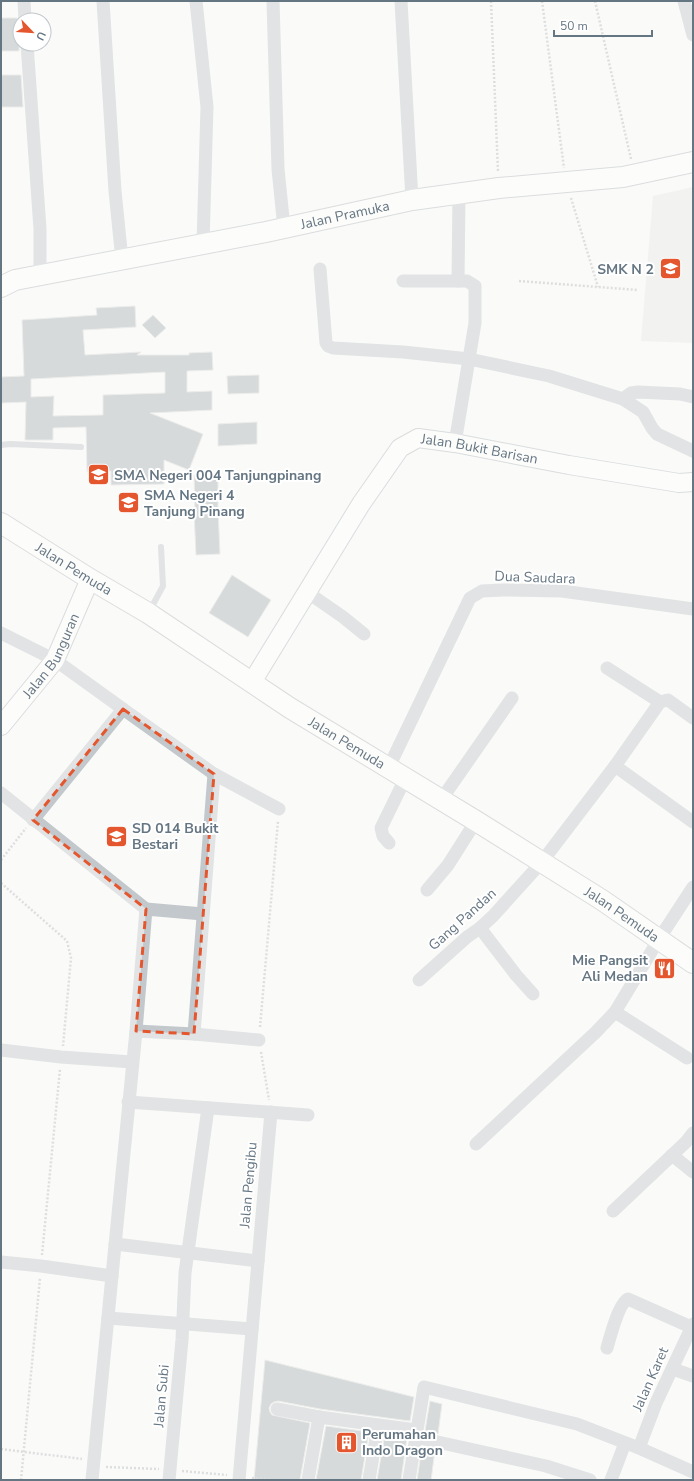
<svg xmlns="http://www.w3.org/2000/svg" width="694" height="1481" font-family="'Nunito Sans',sans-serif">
	<rect width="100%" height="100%" fill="#fafaf8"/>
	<path fill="#e8e9e9" d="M693 187V343L641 341 653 196Z"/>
	<g fill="#aab3b9" stroke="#dcdcda" fill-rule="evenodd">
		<path d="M1 18H17L20 26 19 51H1Z"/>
		<path d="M1 75H21L23 107H1Z"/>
		<path d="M135 306 136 327 83 330 85 355 141 352 137 355H189V353L212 352 213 370 187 371V392L212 391V410L150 413 203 434 189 470 164 460V484L111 485V471L87 472 86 427 53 428V440H25L26 402 1 403V377L24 376 22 320 97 315 96 308ZM165 372V393L103 395V415L53 416 54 396 31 397V379Z"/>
		<path d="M153 315 166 328 155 338 142 325Z"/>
		<path d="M259 375V393L228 394 227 376Z"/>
		<path d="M257 422V444L218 446V424Z"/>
		<path d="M194 475H218V507L220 554 196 555 194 511H195Z"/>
		<path d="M232 575 271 600 248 637 209 613Z"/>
		<path d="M265 1360 414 1397 410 1421 320 1409 278 1401 274 1402 271 1404 269 1408 270 1412 272 1415 310 1423 300 1480H254Z"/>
		<path d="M430 1401 442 1404 438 1434 425 1431Z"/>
		<path d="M326 1426 369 1432 361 1480H316Z"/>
		<path d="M385 1434 407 1437 401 1480H377Z"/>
		<path d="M422 1447 435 1450 431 1480H417Z"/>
	</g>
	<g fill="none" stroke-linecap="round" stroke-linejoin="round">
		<defs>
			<g id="secondary">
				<path id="s1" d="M252 682 361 504 400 448 418 438 455 443 569 465 679 483 693 482"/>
				<path id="s2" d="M1 726 55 660 90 579"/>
			</g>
			<g id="primary">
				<path id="s3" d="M1 287 15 280 266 232 412 200 499 188 623 177 693 162"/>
				<path id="s4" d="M1 523 90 579 148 613 290 708 476 821 602 900 693 963"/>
			</g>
		</defs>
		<use href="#secondary" stroke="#b3babf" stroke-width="20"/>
		<use href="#primary" stroke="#b5babe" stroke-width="22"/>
		<g stroke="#bbbfc2" stroke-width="2.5" stroke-dasharray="2 2" stroke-linecap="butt">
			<path d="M491 1 498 172"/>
			<path d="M542 1 564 168"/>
			<path d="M595 1 631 159"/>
			<path d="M571 198 598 287"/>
			<path d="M519 281 638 290"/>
			<path d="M1 860 26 828"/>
			<path d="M1 883 67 941 71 958 63 1046"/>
			<path d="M260 1027 278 821"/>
			<path d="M261 1052 269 1100"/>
			<path d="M42 1255 60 1069"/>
			<path d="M1 1449 82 1459"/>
			<path d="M106 1467 159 1469"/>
			<path d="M182 1471 227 1475"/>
			<path d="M252 1478 275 1480"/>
			<path d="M21 1480 40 1278"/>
		</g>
		<g stroke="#c3c8cc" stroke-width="6">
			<path d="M1 445 10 444 81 447"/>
			<path d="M150 610 163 586 161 547"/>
		</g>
		<g stroke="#c3c8cc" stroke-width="13">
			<path d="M24 1 25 20"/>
			<path d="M103 1 115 191 122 260"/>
			<path d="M196 1 207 107 203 244"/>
			<path d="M273 1 278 169 284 228"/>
			<path d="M401 1 412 200"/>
			<path d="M684 1 693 35"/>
			<path d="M27 44 40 229V275"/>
			<path d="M320 269 326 343 328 346 333 348 403 352 469 359 549 376 623 399 643 412 652 428 657 434 693 451"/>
			<path d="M403 281H467L475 286V323L455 443"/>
			<path d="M458 281 459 194"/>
			<path d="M623 399 631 393 638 392 680 394 693 397"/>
			<path d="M307 592 343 617 364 634"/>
			<path d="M1 633 55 660 123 709"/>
			<path d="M607 668 660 702"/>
			<path d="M615 766 693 822"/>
			<path d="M388 769 470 598 482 591 503 590 562 591 693 609"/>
			<path d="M1 793 146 909"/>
			<path d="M441 800 512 698"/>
			<path d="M33 820 123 709 214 774 279 809"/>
			<path d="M389 843 383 836 381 828 405 779"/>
			<path d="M427 890 448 865 476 821"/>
			<path d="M480 928 516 975 533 994"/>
			<path d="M419 980 467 937 480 928 493 916 541 863 615 766 660 702 668 700 693 718"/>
			<path d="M615 1012 687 1058"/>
			<path d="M136 1031 194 1034 259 1040"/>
			<path d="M194 1034 214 774"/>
			<path d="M1 1050 61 1057 132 1062"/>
			<path d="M128 1102 308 1115"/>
			<path d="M476 1144 596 1032 615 1012 659 939 693 887"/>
			<path d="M672 1155 693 1172"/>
			<path d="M613 1211 686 1142 693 1133"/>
			<path d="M115 1244 258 1261"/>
			<path d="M1 1262 41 1266 112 1276"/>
			<path d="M108 1318 252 1329"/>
			<path d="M607 1348C610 1337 619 1303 628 1299L691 1327"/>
			<path d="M673 1369 693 1376"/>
			<path d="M277 1409 319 1417"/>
			<path d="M415 1437 546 1466 590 1480"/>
			<path d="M639 1448 656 1403 693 1324"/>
			<path d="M92 1480 136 1031 146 909 203 914"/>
			<path d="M169 1480 182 1340 185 1273 208 1108"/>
			<path d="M239 1480 271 1112"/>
			<path d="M308 1480 319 1417 416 1430"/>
			<path d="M369 1480 378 1426"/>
			<path d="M409 1480 424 1387 577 1424 639 1448 693 1472"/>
			<path d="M611 1480 625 1443"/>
		</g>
		<use href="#secondary" stroke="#fff" stroke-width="18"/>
		<use href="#primary" stroke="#fff" stroke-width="20"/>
	</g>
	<path d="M0 0H694V1481H0ZM123 709 214 774 194 1034 136 1031 146 909 33 820Z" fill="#fafaf8" fill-opacity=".55" fill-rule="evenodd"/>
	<path fill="none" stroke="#e4572e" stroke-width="3" stroke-dasharray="8 5" stroke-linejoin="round" d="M123 709 214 774 194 1034 136 1031 146 909 33 820Z"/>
	<defs>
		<symbol id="school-square" viewBox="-11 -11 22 22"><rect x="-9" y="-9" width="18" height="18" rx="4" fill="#e4572e" stroke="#fff"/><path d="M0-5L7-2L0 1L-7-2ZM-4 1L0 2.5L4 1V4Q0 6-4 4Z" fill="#fff"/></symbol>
		<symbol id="restaurant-square" viewBox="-11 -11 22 22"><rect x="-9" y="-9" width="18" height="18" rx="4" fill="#e4572e" stroke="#fff"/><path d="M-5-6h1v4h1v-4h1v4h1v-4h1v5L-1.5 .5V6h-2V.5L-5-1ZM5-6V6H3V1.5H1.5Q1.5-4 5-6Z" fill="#fff"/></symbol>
		<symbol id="building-square" viewBox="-11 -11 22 22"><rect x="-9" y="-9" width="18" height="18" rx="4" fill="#e4572e" stroke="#fff"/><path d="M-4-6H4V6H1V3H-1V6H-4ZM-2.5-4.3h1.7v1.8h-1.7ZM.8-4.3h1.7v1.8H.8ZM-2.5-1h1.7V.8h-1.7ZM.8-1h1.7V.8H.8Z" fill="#fff"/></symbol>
	</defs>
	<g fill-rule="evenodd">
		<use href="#school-square" x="658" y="256" width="25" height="25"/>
		<use href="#school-square" x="86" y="462" width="25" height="25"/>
		<use href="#school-square" x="116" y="490" width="25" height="25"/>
		<use href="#school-square" x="104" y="824" width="25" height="25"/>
		<use href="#restaurant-square" x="652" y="956" width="25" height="25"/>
		<use href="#building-square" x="334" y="1430" width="25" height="25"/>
	</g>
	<g text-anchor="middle" stroke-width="4" stroke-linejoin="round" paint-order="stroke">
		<g font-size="14" fill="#657683" stroke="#fff">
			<text dy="5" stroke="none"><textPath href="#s3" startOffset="352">Jalan Pramuka</textPath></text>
			<text dy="5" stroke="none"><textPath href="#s1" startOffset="360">Jalan Bukit Barisan</textPath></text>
			<text dy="5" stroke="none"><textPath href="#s4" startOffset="86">Jalan Pemuda</textPath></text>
			<text transform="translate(535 577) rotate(2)" y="5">Dua Saudara</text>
			<text dy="5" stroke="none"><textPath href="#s2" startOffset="87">Jalan Bunguran</textPath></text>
			<text dy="5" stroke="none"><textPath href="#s4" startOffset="410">Jalan Pemuda</textPath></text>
			<text dy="5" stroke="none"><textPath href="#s4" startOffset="734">Jalan Pemuda</textPath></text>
			<text transform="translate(462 919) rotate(-42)" y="5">Gang Pandan</text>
			<text transform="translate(248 1185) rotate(-85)" y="5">Jalan Pengibu</text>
			<text transform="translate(650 1379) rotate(-66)" y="5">Jalan Karet</text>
			<text transform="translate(161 1396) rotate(-85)" y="5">Jalan Subi</text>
		</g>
		<g font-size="14" font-weight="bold" fill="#657683" stroke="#fff" text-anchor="start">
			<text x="654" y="274" text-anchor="end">SMK N 2</text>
			<text x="114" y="480">SMA Negeri 004 Tanjungpinang</text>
			<text x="144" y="500">SMA Negeri 4<tspan x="144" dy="16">Tanjung Pinang</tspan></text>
			<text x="132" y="833">SD 014 Bukit<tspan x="132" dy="16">Bestari</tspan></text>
			<text x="648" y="965" text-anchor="end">Mie Pangsit<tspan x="648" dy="16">Ali Medan</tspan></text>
			<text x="362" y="1439">Perumahan<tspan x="362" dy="16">Indo Dragon</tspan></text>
		</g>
	</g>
	<rect width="694" height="1481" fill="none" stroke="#657683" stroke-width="4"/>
	<g transform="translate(32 32) rotate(115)"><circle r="19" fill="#ffffff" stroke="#c1c8cd"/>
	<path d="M0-3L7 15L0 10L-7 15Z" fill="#e4572e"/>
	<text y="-6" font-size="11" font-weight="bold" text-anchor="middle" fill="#657683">U</text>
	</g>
	<path d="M554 30v6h98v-6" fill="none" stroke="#657683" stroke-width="2"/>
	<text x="560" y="30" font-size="12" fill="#657683" stroke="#ffffff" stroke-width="3" paint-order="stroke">50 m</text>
</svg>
